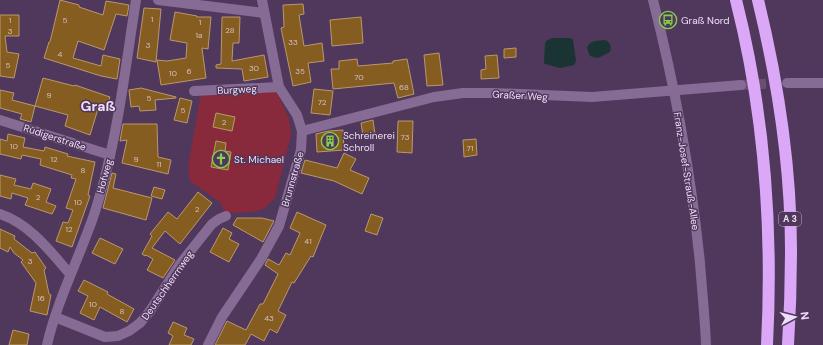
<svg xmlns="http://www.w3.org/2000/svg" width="823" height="345" font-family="'DM Sans',sans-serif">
	<rect width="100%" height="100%" fill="#50375c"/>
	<path fill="#892a3c" d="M276 91 289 118 291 135 275 198 264 209 252 212 229 213 223 210 221 203 190 181 188 166 201 94Z"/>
	<g fill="#1a3333">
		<path d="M552 38H570L573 40 576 61 574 65 560 68 545 64 544 63 545 44 546 41Z"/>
		<path d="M605 40C610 42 612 46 610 52L598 58 590 56 587 48C590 40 597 41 605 40Z"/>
	</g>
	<g fill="#865d20" stroke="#b9986f">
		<path d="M60 0 79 5V7L103 15 106 1 129 5 127 16 116 14 104 50 78 41 73 58 101 66 103 55 120 59 117 79 101 76 44 58 49 42H50Z"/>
		<path d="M303 4 304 14 299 15 304 46 322 43 324 61 308 63 311 82 293 86 281 28 284 27 283 5Z"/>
		<path d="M144 8 161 9 156 62 137 58Z"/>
		<path d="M175 12 197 16V17H211L208 49 202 48 206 78 161 85 157 60 167 61 186 58 187 43 170 40Z"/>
		<path d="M0 15H19V36H5L7 52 19 54 14 78 0 76Z"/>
		<path d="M222 17H240L239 43H233L232 61 264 55 268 77 244 81 242 69 216 68V65L221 64Z"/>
		<path d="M361 17 363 43 332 46 330 20Z"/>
		<path d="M516 48V57L504 58V49Z"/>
		<path d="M439 53 443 85 427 86 424 55Z"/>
		<path d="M497 55 499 78 481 79V70L486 69 485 56Z"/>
		<path d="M357 59 358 66 393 63V61L407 59 414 94 398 98 394 83 333 89 331 69H339V61Z"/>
		<path d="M43 78 74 86 75 85 110 97 105 112 98 109 90 135 65 126 68 115 35 106Z"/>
		<path d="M141 88 176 97V98L155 100 156 110 140 111 139 106 131 107 129 90Z"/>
		<path d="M314 89 333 91 330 115 311 113Z"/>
		<path d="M0 90 14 93 12 100 35 106 31 122 20 119 22 114 0 108Z"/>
		<path d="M180 98 192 101 187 123 174 120Z"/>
		<path d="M216 113 235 117 232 131 213 127Z"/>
		<path d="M373 120 375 134 363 136 361 123Z"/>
		<path d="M398 121H413L412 153 397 152Z"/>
		<path d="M123 124H157L158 157 171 160 168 174 122 163 127 140 120 141Z"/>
		<path d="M343 130 344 150 317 152 316 134 328 131Z"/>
		<path d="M8 134 25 138 23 147 44 151 45 147 68 154 67 156 95 162 88 195 90 196 72 247 56 241 63 222 68 223 73 210 66 208 76 179 71 178 72 175 40 165 41 159 22 155 21 159 0 154V139L7 141Z"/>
		<path d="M476 139 477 155 464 157 463 140Z"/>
		<path d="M216 141 226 143 225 151 231 152 228 170 211 167Z"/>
		<path d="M344 153 356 159 350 170 369 178 362 194 334 181 301 173 305 160 337 168Z"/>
		<path d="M112 173 116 174 113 188 152 198 146 220 103 208Z"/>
		<path d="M0 175 16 179 14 185 31 189 33 183 51 189 46 202 56 206 52 214 25 205 28 198 12 193 11 199 0 196Z"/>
		<path d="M154 187 165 190 162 199 151 196Z"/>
		<path d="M198 192 212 203 180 244 165 231 152 248 175 260 163 278 147 270 153 259 146 255 145 256 142 254 152 236 150 234 168 212 177 219Z"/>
		<path d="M297 212 326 225 313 257 311 256 294 283 292 282 278 311 286 315 277 333 270 329 264 341 251 334 245 345H215L227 321 246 330 260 304H263L278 274 265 265 268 259 279 265 286 253 290 255 300 233 290 228Z"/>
		<path d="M371 214 383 218 377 235 365 231Z"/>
		<path d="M237 218H262L274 221 263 242 233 225Z"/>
		<path d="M223 228 232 233 229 239 239 244 229 262 210 252Z"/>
		<path d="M0 229 15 236 14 239 32 253 35 252 46 268 44 270 49 294 51 295 47 315 30 311 36 283 21 262 23 260 14 253 10 247 8 252 0 248Z"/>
		<path d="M100 238 123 249 115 264 92 253Z"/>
		<path d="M84 280 108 292 107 294 134 309 127 322 100 307 94 320 80 313 88 296 78 291Z"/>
		<path d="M173 322 187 328 184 335 194 339 191 345H169L173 336 168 333Z"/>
		<path d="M13 330 29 334 27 345H9Z"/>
	</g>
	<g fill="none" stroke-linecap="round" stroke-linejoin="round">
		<path stroke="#685073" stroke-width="10" stroke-dasharray="10 5" stroke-linecap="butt" d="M741 85 781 83"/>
		<g stroke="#866c95" stroke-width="10">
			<path d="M158 0 264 13"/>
			<path d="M653 0C675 86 691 174 700 263 702 290 705 318 706 345"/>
			<path d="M787 83H823"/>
			<path d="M194 91 279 87"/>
			<path d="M0 120 110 155"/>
			<path d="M302 131 434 97 463 93H493L592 97 741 85"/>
			<path d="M0 214C30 224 50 251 70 274"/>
			<path d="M55 317 105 337 118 336 129 331 140 323 150 311 180 264 212 224 219 219 226 216"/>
			<path d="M47 345C56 305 74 269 88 231 94 217 98 202 102 188 119 127 126 63 136 0"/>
			<path d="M208 345 222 317 261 259 279 226 301 150 302 131 297 115 279 87 262 0"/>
		</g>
		<g stroke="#dba7f7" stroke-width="12">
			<path d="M736 0C765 114 773 228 767 345"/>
			<path d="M758 0C778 82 791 166 791 250 791 282 790 314 788 345"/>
		</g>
	</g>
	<defs>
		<symbol id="bus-ring" viewBox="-11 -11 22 22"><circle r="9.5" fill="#50375c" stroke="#86cf4b" stroke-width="1.5"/><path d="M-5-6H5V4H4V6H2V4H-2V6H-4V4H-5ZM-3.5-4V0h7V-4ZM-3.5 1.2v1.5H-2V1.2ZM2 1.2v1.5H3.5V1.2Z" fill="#86cf4b"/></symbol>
		<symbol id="building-ring" viewBox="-11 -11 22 22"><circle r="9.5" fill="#50375c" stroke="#86cf4b" stroke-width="1.5"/><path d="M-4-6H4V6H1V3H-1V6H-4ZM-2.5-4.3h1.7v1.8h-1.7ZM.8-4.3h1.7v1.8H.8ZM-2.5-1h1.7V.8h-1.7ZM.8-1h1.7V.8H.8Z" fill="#86cf4b"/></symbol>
		<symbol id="church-ring" viewBox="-11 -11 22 22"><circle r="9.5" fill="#50375c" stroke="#86cf4b" stroke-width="1.5"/><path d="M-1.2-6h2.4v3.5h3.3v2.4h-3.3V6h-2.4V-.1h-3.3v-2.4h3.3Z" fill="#86cf4b"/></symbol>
	</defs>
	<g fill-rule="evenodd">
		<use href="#bus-ring" x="658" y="10" width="20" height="20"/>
		<use href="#building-ring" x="320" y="131" width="20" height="20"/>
		<use href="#church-ring" x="211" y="149" width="20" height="20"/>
	</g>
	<g text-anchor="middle" stroke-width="3" stroke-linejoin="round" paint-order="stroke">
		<g font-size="8" fill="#d4bec0">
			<text x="152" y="22">1</text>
			<text x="10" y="23">1</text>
			<text x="65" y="23">5</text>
			<text x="200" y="25">1</text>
			<text x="230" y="33">28</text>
			<text x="10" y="34">3</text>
			<text x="199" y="38">1a</text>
			<text x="293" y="45">33</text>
			<text x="148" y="48">3</text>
			<text x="60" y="57">4</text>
			<text x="8" y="68">5</text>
			<text x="254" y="71">30</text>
			<text x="189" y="74">6</text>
			<text x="300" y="74">35</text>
			<text x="173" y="76">10</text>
			<text x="359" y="80">70</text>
			<text x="404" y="90">68</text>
			<text x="49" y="98">9</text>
			<text x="149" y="101">5</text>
			<text x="322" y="105">72</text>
			<text x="183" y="113">5</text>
			<text x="224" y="125">2</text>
			<text x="405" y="140">73</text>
			<text x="14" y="149">10</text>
			<text x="470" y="151">71</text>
			<text x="54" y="162">12</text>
			<text x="136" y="162">9</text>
			<text x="159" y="167">11</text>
			<text x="83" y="173">8</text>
			<text x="38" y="200">2</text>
			<text x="78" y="205">10</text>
			<text x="197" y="212">2</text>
			<text x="69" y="232">12</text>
			<text x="308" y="244">41</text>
			<text x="30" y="264">3</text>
			<text x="41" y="301">16</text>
			<text x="93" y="307">10</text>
			<text x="122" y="314">8</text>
			<text x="269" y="321">43</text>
		</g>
		<rect fill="#50375c" stroke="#bfadc8" stroke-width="1" x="779" y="212" width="22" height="14" rx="3"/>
		<g font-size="9" font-weight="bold" fill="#eedff6">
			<text x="790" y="222">A 3</text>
		</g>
		<g font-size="10" fill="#eedff6" stroke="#50375c" text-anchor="start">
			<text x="681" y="24">Graß Nord</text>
			<text x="343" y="139">Schreinerei<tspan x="343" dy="12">Schroll</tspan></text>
			<text x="234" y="163">St. Michael</text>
		</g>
		<g font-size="10" fill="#eedff6" stroke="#50375c">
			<text transform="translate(237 89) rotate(-3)" y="4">Burgweg</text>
			<text transform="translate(520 95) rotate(3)" y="4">Graßer Weg</text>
			<text transform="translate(55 137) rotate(18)" y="4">Rüdigerstraße</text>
			<text transform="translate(687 171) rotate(81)" y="4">Franz-Josef-Strauß-Allee</text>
			<text transform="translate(104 176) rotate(-75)" y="4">Hofweg</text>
			<text transform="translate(292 179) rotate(-74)" y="4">Brunnstraße</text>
			<text transform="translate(167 285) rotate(-55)" y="4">Deutschherrnweg</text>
		</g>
		<g font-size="14" font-weight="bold" fill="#eedff6" stroke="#50375c">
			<text x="98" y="111">Graß</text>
		</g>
	</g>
	<g transform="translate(795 317) rotate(83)" stroke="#50375c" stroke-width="3" paint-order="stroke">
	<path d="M0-3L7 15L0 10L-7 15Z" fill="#eedff6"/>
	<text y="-6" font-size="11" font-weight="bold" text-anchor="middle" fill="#eedff6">N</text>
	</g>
</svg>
